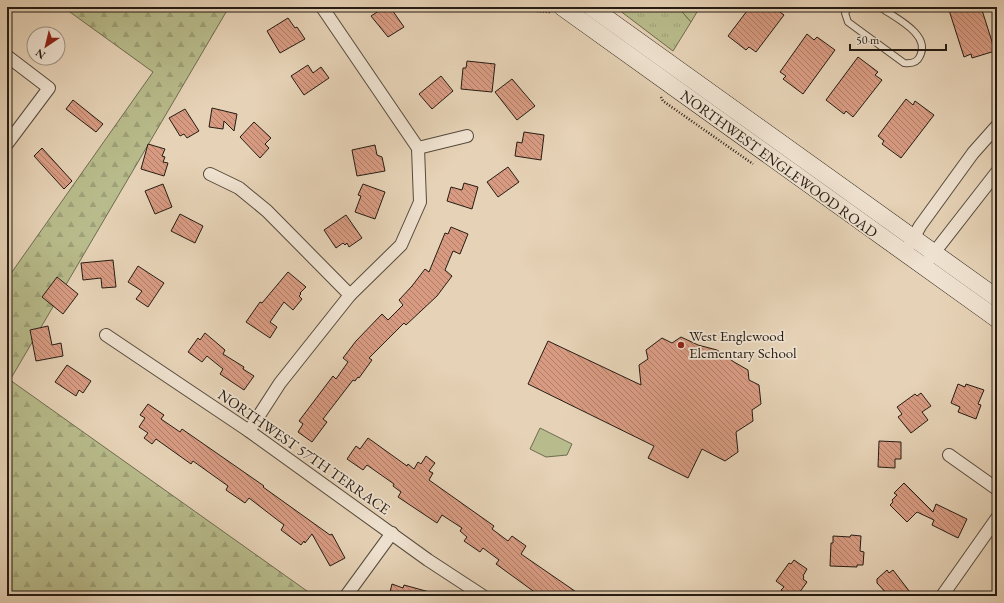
<svg xmlns="http://www.w3.org/2000/svg" width="1004" height="603" font-family="'EB Garamond',serif">
	<defs>
		<pattern id="grass-tufts" width="24" height="20" patternUnits="userSpaceOnUse"><rect width="24" height="20" fill="#b8bb8b"/><path d="M3 7l-1-3M5 7V3M7 7l1-3M15 17l-1-3M17 17v-4M19 17l1-3" fill="none" stroke="#9ea077"/></pattern>
		<pattern id="forest-firs" width="22" height="20" patternUnits="userSpaceOnUse"><rect width="22" height="20" fill="#b8bb8b"/><path d="M5 1l3.5 6h-7zM16 11l3.5 6h-7z" fill="#9ea077"/></pattern>
		<pattern id="building-back-hatch" width="6" height="6" patternUnits="userSpaceOnUse"><rect width="6" height="6" fill="#d89b82"/><path d="M-1 5l2 2M0 0l6 6M5-1l2 2" fill="none" stroke="#af7e69"/></pattern>
	</defs>
	<rect width="100%" height="100%" fill="#e6d2b6"/>
	<filter id="stains"><feTurbulence type="fractalNoise" baseFrequency=".005" numOctaves="4"/><feColorMatrix values="0 0 0 0 .2 0 0 0 0 .09 0 0 0 0 .02 0 0 0 .5 -.17"/></filter>
	<radialGradient id="worn" r=".72"><stop offset=".6" stop-color="#630" stop-opacity="0"/><stop offset="1" stop-color="#630" stop-opacity=".3"/></radialGradient>
	<path fill="url(#grass-tufts)" stroke="#6e6c4f" d="M615 7H678L691 22 673 51Z"/>
	<g fill="url(#forest-firs)" stroke="#6e6c4f">
		<path d="M63 7H229L10 380 314 596H7V279L153 72Z"/>
		<path d="M678 7H700L691 22Z"/>
	</g>
	<path fill="#b8bb8b" stroke="#6e6c4f" d="M540 428 572 444 567 455 546 457 530 449Z"/>
	<g fill="url(#building-back-hatch)" stroke="#251c13">
		<path d="M385 7H390L404 27 388 37 371 16Z"/>
		<path d="M750 7H773L784 15 756 52 749 47 746 50 728 36Z"/>
		<path d="M948 7H981L995 51 972 58 971 54 964 57Z"/>
		<path d="M288 18 295 28 297 27 305 39 280 53 267 31Z"/>
		<path d="M807 34 814 40 817 37 835 50 803 94 783 79 786 76 780 72Z"/>
		<path d="M858 57 878 72 875 75 882 80 853 117 846 111 844 114 826 100Z"/>
		<path d="M467 61 495 64 492 92 461 89 463 68H466Z"/>
		<path d="M308 65 313 73 321 67 329 78 304 95 291 76Z"/>
		<path d="M441 76 453 91 432 109 419 94Z"/>
		<path d="M512 79 535 106 517 120 495 92Z"/>
		<path d="M906 99 913 105 915 101 934 115 901 158 882 144 884 141 878 136Z"/>
		<path d="M73 100 103 124 96 132 66 109Z"/>
		<path d="M212 108 237 114 234 131 224 121 223 129 209 127Z"/>
		<path d="M185 109 199 131 187 138 184 134 180 136 169 118Z"/>
		<path d="M254 122 271 138 265 144 269 148 260 158 240 137Z"/>
		<path d="M524 132 544 135 541 160 515 156 517 142 522 143Z"/>
		<path d="M148 144 165 149 162 156 165 157 163 162 168 163 164 176 141 169Z"/>
		<path d="M375 145 377 155 382 157 385 171 357 176 352 150Z"/>
		<path d="M42 148 72 181 64 189 34 156Z"/>
		<path d="M508 167 519 182 498 197 487 182Z"/>
		<path d="M464 183 478 187 472 209 447 201 451 187 462 190Z"/>
		<path d="M163 184 172 207 155 214 145 191Z"/>
		<path d="M363 184 385 192 375 219 355 212 361 196 358 195Z"/>
		<path d="M180 214 203 226 195 243 171 231Z"/>
		<path d="M346 215 362 238 349 247 347 243 345 245 343 243 336 248 324 230Z"/>
		<path d="M451 227 468 234 460 254 453 251 445 270 452 276 437 296 406 325 404 323 369 358 372 360 359 378 358 377 355 381 353 380 323 419 327 422 312 442 298 432 303 424 299 421 333 376 336 379 348 362 343 358 356 341 382 314 388 320 403 305 399 300 412 286 425 269 429 272 445 233 448 234Z"/>
		<path d="M113 260 116 287 102 288 101 278 83 280 81 263Z"/>
		<path d="M138 266 164 283 148 307 136 299 142 291 128 282Z"/>
		<path d="M288 272 306 287 300 293 301 294 299 296 302 299 293 310 284 302 270 322 277 327 270 338 246 322 260 302 262 303Z"/>
		<path d="M57 277 78 294 63 314 42 297Z"/>
		<path d="M48 326 52 345 61 343 63 356 36 361 30 330Z"/>
		<path d="M205 333 225 350 223 354 244 367 243 369 254 376 244 390 220 374 223 369 207 356 202 362 188 352 198 338 200 340Z"/>
		<path d="M681 337 698 345 717 350 734 362 748 370 749 380 759 385 761 404 752 410 753 421 736 432 738 452 725 461 702 449 688 478 648 458 654 446 528 384 548 341 641 385 639 365 648 359 646 350 662 338 672 343Z"/>
		<path d="M67 365 91 381 83 393 79 390 76 396 55 382Z"/>
		<path d="M958 384 965 387 966 384 984 390 978 404 981 405 976 419 958 412 960 407 951 403Z"/>
		<path d="M921 393 931 406 922 412 928 420 911 433 898 417 902 414 897 407 915 394 917 396Z"/>
		<path d="M148 404 164 415 161 419 180 432 182 429 264 486 263 487 330 535 332 534 345 558 330 566 312 534 305 543 304 541 301 545 281 530 284 525 249 498 245 503 226 490 228 486 193 461 191 464 156 439 152 444 144 438 148 433 139 427 145 418 140 415Z"/>
		<path d="M368 438 407 466 408 464 414 469 418 462 421 464 426 456 435 463 429 471 433 473 429 480 494 526 492 529 508 541 512 536 526 546 521 554 582 596H553L547 592 544 596H540L496 564 499 560 483 548 480 552 464 541 467 537 460 531 462 528 442 515 437 523 398 497 401 492 393 486 394 484 367 465 363 470 347 459 356 446 360 449Z"/>
		<path d="M879 441 901 442V459H895V468L878 467Z"/>
		<path d="M904 483 933 512 936 504 967 519 958 538 932 525 934 520 917 512 907 522 890 505 893 502 892 500 897 495 894 493Z"/>
		<path d="M851 535 861 536 860 551 864 552 863 565H857V567L830 566 831 543H833V536L850 537Z"/>
		<path d="M794 560 807 569 803 576 804 577 803 579 807 582 797 596H789L781 590 784 587 776 581 789 563 791 564Z"/>
		<path d="M887 570 889 573 893 570 913 596H889L877 583V579Z"/>
		<path d="M392 584 403 588 404 585 433 593V596H389Z"/>
	</g>
	<g fill="none" stroke-linecap="round" stroke-linejoin="round">
		<defs>
			<path id="lane" d="M849 7 845 13 848 22 904 63C911 64 917 63 920 56 931 34 895 18 880 7"/>
			<g id="street">
				<path d="M7 56 49 88 7 144"/>
				<path d="M418 148 467 136"/>
				<path d="M210 174 239 188 267 211 350 295"/>
				<path d="M910 244 920 226 973 153 997 126"/>
				<path d="M930 258 997 172"/>
				<path d="M106 335 249 431 428 560 483 596"/>
				<path d="M249 431 280 383 350 295 401 245 420 202 418 148 322 7"/>
				<path d="M949 455 997 489"/>
				<path d="M346 596 392 533"/>
				<path d="M942 596 997 518"/>
			</g>
			<g id="secondary">
				<path d="M562 7 997 319"/>
				<path d="M591 7 997 298"/>
			</g>
		</defs>
		<use href="#lane" stroke="#554a3c" stroke-width="8"/>
		<use href="#street" stroke="#554a3c" stroke-width="14"/>
		<use href="#secondary" stroke="#251c13" stroke-width="18"/>
		<g stroke="#251c13" stroke-width="2.5" stroke-dasharray="1 2" stroke-linecap="butt">
			<path d="M529 7 535 11 550 12"/>
			<path d="M661 97 663 101 753 164"/>
		</g>
		<use href="#lane" stroke="#efe2d0" stroke-width="6"/>
		<use href="#street" stroke="#efe2d0" stroke-width="12"/>
		<use href="#secondary" stroke="#efe2d0" stroke-width="17"/>
	</g>
	<circle fill="#8f2418" stroke="#efe2d0" stroke-width="1.5" cx="681" cy="345" r="4"/>
	<g text-anchor="middle" stroke-width="3.5" stroke-linejoin="round" paint-order="stroke">
		<g font-size="15" fill="#251c13" stroke="#efe2d0">
			<text transform="translate(779 164) rotate(36)" y="5">NORTHWEST ENGLEWOOD ROAD</text>
			<text transform="translate(304 452) rotate(35)" y="5">NORTHWEST 57TH TERRACE</text>
		</g>
		<g font-size="15" fill="#251c13" stroke="#efe2d0" text-anchor="start">
			<text x="689" y="341">West Englewood<tspan x="689" dy="17">Elementary School</tspan></text>
		</g>
	</g>
	<rect width="1004" height="603" fill="none" stroke="#e6d2b6" stroke-width="24"/>
	<rect x="8" y="8" width="988" height="587" fill="none" stroke="#251c13" stroke-width="2"/>
	<rect x="12" y="12" width="980" height="579" fill="none" stroke="#251c13"/>
	<g transform="translate(46 46) rotate(215)"><circle r="19" fill="#efe2d0" stroke="#9e9384"/>
	<path d="M0-3L7 15L0 10L-7 15Z" fill="#8f2418"/>
	<text y="-6" font-size="11" font-weight="bold" text-anchor="middle" fill="#251c13">N</text>
	</g>
	<path d="M850 44v6h96v-6" fill="none" stroke="#251c13" stroke-width="2"/>
	<text x="856" y="44" font-size="12" fill="#251c13" stroke="#efe2d0" stroke-width="3" paint-order="stroke">50 m</text>
	<rect width="100%" height="100%" filter="url(#stains)"/>
	<rect width="100%" height="100%" fill="url(#worn)"/>
</svg>
